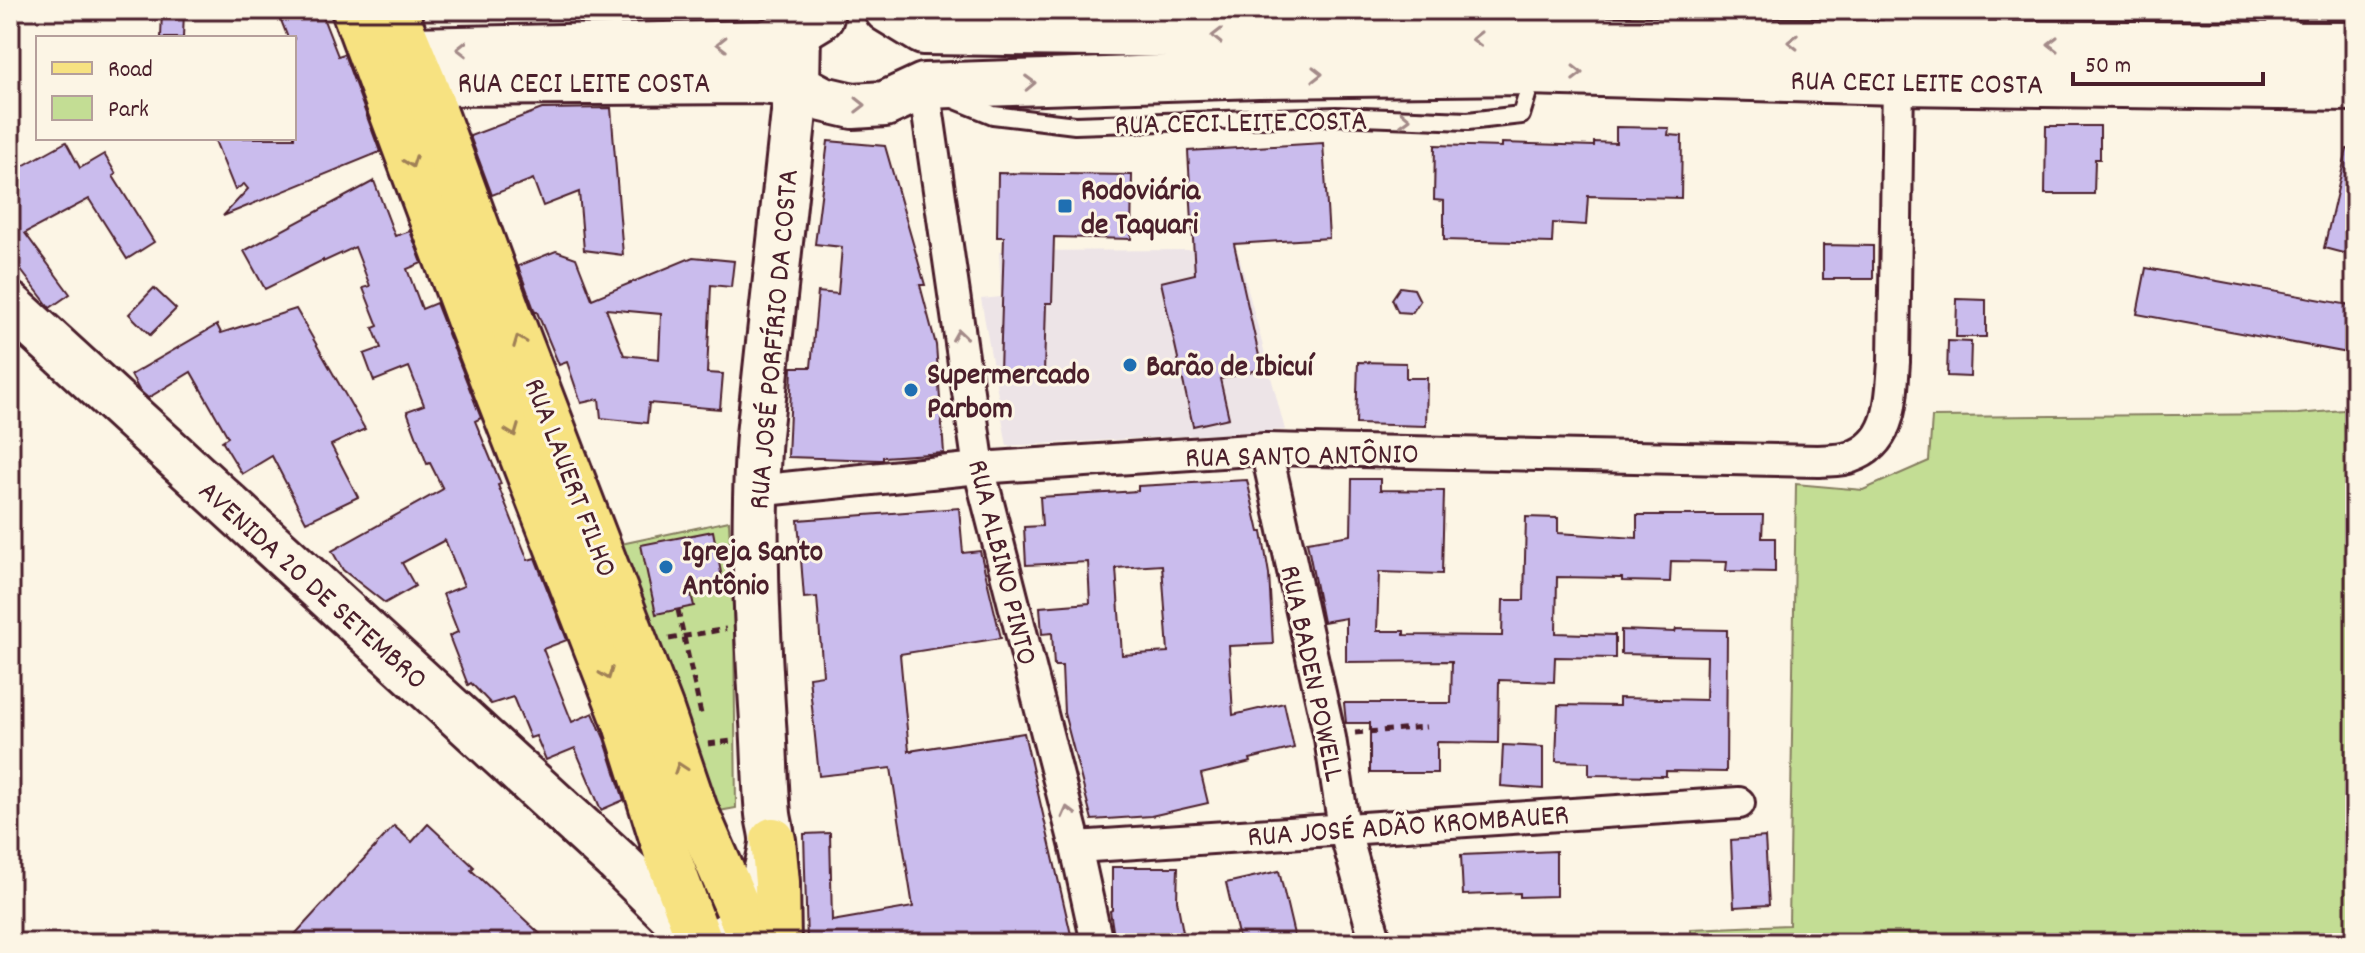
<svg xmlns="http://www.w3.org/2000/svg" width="2365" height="953" font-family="Dekko,sans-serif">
	<rect width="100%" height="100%" fill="#fcf5e5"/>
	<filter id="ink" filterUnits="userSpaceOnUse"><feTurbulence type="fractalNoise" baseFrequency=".0125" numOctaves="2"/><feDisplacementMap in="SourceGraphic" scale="16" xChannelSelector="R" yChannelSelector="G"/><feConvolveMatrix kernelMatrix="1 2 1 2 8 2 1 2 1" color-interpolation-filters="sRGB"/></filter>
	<g filter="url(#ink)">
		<path fill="#ede4e7" d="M1191 250 1238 252 1285 430 1007 446 981 299 1001 297 999 251Z"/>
		<g fill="#c3dd94" stroke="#867e60" stroke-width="2">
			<path d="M510 10H748L724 18Z"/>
			<path d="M960 10H1884V25L998 19Z"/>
			<path d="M2355 406V943H1691V929L1789 925 1796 484 1863 490 1929 461 1932 417 2298 414 2343 410Z"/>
			<path d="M729 521 734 628 736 808 719 811 621 544Z"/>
		</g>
		<g fill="#cabced" stroke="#4a1f2b" stroke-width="2" fill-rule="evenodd">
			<path d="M162 10H184L183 38H161Z"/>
			<path d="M277 10H320L338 56 344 54 380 152 223 216 248 189 244 184 235 190 214 138H294V38H288Z"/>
			<path d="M611 108 623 255 584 250 579 192 543 206 533 179 492 195 470 136 542 109Z"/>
			<path d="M2046 126H2100V159H2095L2094 194H2045Z"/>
			<path d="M1616 127 1669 128 1668 135 1682 136 1681 198 1588 196 1586 225 1553 223 1552 243 1444 240V201L1434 200 1435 145 1502 147V143L1594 146V142L1616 143Z"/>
			<path d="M828 141 885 146 925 285H920L936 345 944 453 883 457V460H880L788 457 792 367H811L818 292 838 294 842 247 815 244Z"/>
			<path d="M66 142 80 168 104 154 116 174 113 176 154 242 127 259 89 199 25 233 70 294 50 308 10 256V173Z"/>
			<path d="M1323 143 1329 238 1234 244 1262 369 1220 379 1229 418 1193 426 1161 282 1195 274 1188 151Z"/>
			<path d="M2347 149 2355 150V223L2347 254 2324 248Z"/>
			<path d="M998 173 1132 175 1131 239 1054 237 1052 303H1046L1044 373 1000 372 1004 237H997Z"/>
			<path d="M374 181 395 236 410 231 422 263 407 269 422 309 436 303 481 418 475 421 501 484 498 485 528 560 535 558 567 640 543 649 572 722 593 713 604 738 624 800 601 810 575 748 546 760 536 736 530 738 513 697 491 704 471 683 468 685 449 636 458 632 443 594 464 586 445 540 402 563 415 586 385 603 343 570 332 551 443 489 430 463 427 464 407 411 424 405 409 367 374 381 364 354 381 348 373 328 378 326 363 288 370 286 355 247 323 262V260L265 289 244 251Z"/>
			<path d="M1823 245 1873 246V279H1823Z"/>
			<path d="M556 251 576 258 592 299 693 257 734 261 731 287 711 285 707 373 723 374 720 409 649 403 647 423 601 418 599 399 581 403 567 362 559 365 537 312H535L518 266ZM606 309 661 314 659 359 624 355Z"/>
			<path d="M2146 268 2355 306 2348 353 2137 314Z"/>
			<path d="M1400 287 1414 289 1420 301 1412 313 1398 312 1392 299Z"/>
			<path d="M154 288 176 309 150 335 129 314Z"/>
			<path d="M1957 299 1986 300V337H1956Z"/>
			<path d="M296 309 365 429 331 445 358 497 306 522 272 456 242 474 222 441 228 437 191 372 148 398 139 390 131 375 217 325 221 333Z"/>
			<path d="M1948 341 1971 342 1970 377 1947 376Z"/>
			<path d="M1358 362 1406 363V378H1427L1426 426 1356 424Z"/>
			<path d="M1352 479H1380V490L1444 491 1442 574 1379 572 1377 631H1404V635L1502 636 1503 600H1524L1526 517 1558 518V533L1637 538V515H1763L1762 538H1775V572L1726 571 1727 562 1671 561 1670 582 1622 581V578L1557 577 1556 633 1615 635V658L1555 657 1554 682 1499 680 1498 743 1437 742V773H1370V723H1346L1344 703H1451L1452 661 1346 662V618L1323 622 1307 542 1351 535Z"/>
			<path d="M1247 480 1259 532H1262L1269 574 1273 644 1229 646 1233 715 1284 703 1294 748 1250 759 1251 762 1201 774 1208 803 1151 816 1092 820 1064 713 1062 666H1054L1052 633 1042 634 1040 607 1090 603 1088 562 1026 565 1024 527 1042 526 1040 497 1138 491V486ZM1162 565 1168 652 1122 655 1116 568Z"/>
			<path d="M959 508 963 553 980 551 1001 638 900 654 909 751 1024 733 1073 943H807L804 834 830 833 832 921 913 907 891 768 819 776 809 677 823 675 817 597 804 598 798 520Z"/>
			<path d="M713 531 723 583 690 590 694 606 656 614 641 545Z"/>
			<path d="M1676 629 1727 630 1726 772 1666 771V776L1589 775V762L1556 761 1558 705 1619 706V698L1706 700 1707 656 1621 654V630L1675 632Z"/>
			<path d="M1503 745 1543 747V789L1501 786Z"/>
			<path d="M428 824 474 867 471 870 550 943H287L394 826 412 842Z"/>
			<path d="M1765 837 1769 905 1734 907 1731 840Z"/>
			<path d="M1556 851V896L1520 897V893L1463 895 1461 855Z"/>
			<path d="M1112 867H1178L1177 900 1185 943H1115L1110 911 1112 910Z"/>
			<path d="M1279 871 1296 943H1240L1226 883Z"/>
		</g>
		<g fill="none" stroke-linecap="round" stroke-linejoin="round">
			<defs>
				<path id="lane" d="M951 98 993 115 1075 125 1336 116 1468 121 1521 115 1528 92 1526 73"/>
				<g id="street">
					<path d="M2282 10 2283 61"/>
					<path d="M924 86 979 468 1076 847 1097 943"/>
					<path d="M1266 449 1330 738 1344 828 1376 943"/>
					<path d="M755 491 979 468 1266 449 1819 461C1829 460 1841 461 1851 457 1893 443 1891 398 1894 362L1899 10"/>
					<path d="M1076 847 1739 803"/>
				</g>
				<g id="secondary">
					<path d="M887 10 923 32 1899 43 2355 45"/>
					<path d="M387 76 410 50 765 43 798 31 821 17"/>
					<path d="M399 112 424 83 760 81 797 85 823 99 853 106 885 104 924 86 1258 75 1526 72 1899 82 2355 88"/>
					<path d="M10 305 618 862 699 942C748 946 766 881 772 844 773 834 769 824 768 814 765 783 765 752 763 722 757 627 752 530 759 435L797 85 798 31 807 10"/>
				</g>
				<g id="primary">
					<path d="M354 10 472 327 625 721 667 854 700 943"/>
					<path d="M394 10 424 83 508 312 661 710 695 810 753 943"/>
					<path d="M773 840 777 882 778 943"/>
				</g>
			</defs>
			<use href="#lane" stroke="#4a1f2b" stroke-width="22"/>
			<use href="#street" stroke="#4a1f2b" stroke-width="36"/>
			<use href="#secondary" stroke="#4a1f2b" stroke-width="50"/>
			<use href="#primary" stroke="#4a1f2b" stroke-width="50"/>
			<g stroke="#4a1f2b" stroke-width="5" stroke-dasharray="8 6" stroke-linecap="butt">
				<path d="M678 610 701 714"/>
				<path d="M669 639 726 629"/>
				<path d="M1355 733 1426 727"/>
				<path d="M708 744 731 741"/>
			</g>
			<use href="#lane" stroke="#fcf5e5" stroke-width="16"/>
			<use href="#street" stroke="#fcf5e5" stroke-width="30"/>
			<use href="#secondary" stroke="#fcf5e5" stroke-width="44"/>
			<use href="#primary" stroke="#f7e281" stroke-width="44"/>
		</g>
		<defs><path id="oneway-chevron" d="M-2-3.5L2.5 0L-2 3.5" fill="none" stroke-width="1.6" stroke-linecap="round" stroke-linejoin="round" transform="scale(2)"/></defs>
		<g stroke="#a38a88">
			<use href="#oneway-chevron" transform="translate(1217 36) rotate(-179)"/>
			<use href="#oneway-chevron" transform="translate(1477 39) rotate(-180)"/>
			<use href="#oneway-chevron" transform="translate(1793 42) rotate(-179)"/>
			<use href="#oneway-chevron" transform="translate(722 44) rotate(179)"/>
			<use href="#oneway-chevron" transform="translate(2053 44) rotate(-180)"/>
			<use href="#oneway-chevron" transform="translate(462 49) rotate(179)"/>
			<use href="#oneway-chevron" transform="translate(1577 73) rotate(1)"/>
			<use href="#oneway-chevron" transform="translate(1317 74)"/>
			<use href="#oneway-chevron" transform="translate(1030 83) rotate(-2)"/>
			<use href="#oneway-chevron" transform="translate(860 105) rotate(1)"/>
			<use href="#oneway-chevron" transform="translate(1405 119) rotate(2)"/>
			<use href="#oneway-chevron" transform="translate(959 335) rotate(-98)"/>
			<use href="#oneway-chevron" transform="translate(1068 812) rotate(-104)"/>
		</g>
		<g stroke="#a08056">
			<use href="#oneway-chevron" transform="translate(411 162) rotate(70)"/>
			<use href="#oneway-chevron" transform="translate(519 341) rotate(-111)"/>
			<use href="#oneway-chevron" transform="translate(513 431) rotate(69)"/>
			<use href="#oneway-chevron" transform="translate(607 674) rotate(69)"/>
			<use href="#oneway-chevron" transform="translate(680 768) rotate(-109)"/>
		</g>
	</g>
	<g fill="#1f6fb2" stroke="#fcf5e5" stroke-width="3">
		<rect x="1057" y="198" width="16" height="16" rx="4"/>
		<circle cx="1130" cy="365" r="8"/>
		<circle cx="911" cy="390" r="8"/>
		<circle cx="666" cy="567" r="8"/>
	</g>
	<g text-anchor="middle" stroke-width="6" stroke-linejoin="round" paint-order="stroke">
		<g font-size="30" fill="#4a1f2b" stroke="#fcf5e5">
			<text transform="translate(1917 81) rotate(1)" y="10">RUA CECI LEITE COSTA</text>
			<text x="584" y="92">RUA CECI LEITE COSTA</text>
			<text transform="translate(1241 121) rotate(-1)" y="10">RUA CECI LEITE COSTA</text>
			<text transform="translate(772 339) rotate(-85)" y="10">RUA JOSÉ PORFÍRIO DA COSTA</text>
			<text transform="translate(1302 454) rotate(-1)" y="10">RUA SANTO ANTÔNIO</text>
			<text transform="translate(572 477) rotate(69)" y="10">RUA LAUERT FILHO</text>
			<text transform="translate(1004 562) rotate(76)" y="10">RUA ALBINO PINTO</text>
			<text transform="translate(314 584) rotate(42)" y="10">AVENIDA 20 DE SETEMBRO</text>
			<text transform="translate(1314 673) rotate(78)" y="10">RUA BADEN POWELL</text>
			<text transform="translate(1408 824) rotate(-4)" y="10">RUA JOSÉ ADÃO KROMBAUER</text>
		</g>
		<g font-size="30" font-weight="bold" fill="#4a1f2b" stroke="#fcf5e5" text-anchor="start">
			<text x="1081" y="199">Rodoviária<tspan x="1081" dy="34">de Taquari</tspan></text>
			<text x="1146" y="375">Barão de Ibicuí</text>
			<text x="927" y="383">Supermercado<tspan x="927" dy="34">Parbom</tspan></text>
			<text x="682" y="560">Igreja Santo<tspan x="682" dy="34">Antônio</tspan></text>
		</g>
	</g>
	<rect width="2365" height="953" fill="none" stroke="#fcf5e5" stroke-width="40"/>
	<rect x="20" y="20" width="2325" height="913" fill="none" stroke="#4a1f2b" stroke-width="3" filter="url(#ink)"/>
	<rect x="36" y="36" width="260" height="104" fill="#fcf5e5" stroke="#b59f9b" stroke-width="2"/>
	<rect x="52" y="62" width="40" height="12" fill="#f7e281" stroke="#b59f9b" stroke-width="2"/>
	<text x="108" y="76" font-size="24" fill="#4a1f2b">Road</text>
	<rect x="52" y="96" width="40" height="24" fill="#c3dd94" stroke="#b59f9b" stroke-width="2"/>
	<text x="108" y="116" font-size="24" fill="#4a1f2b">Park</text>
	<path d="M2073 72v12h190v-12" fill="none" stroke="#4a1f2b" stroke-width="4"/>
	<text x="2085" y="72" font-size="24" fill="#4a1f2b" stroke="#fcf5e5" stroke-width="6" paint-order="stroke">50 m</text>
</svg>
